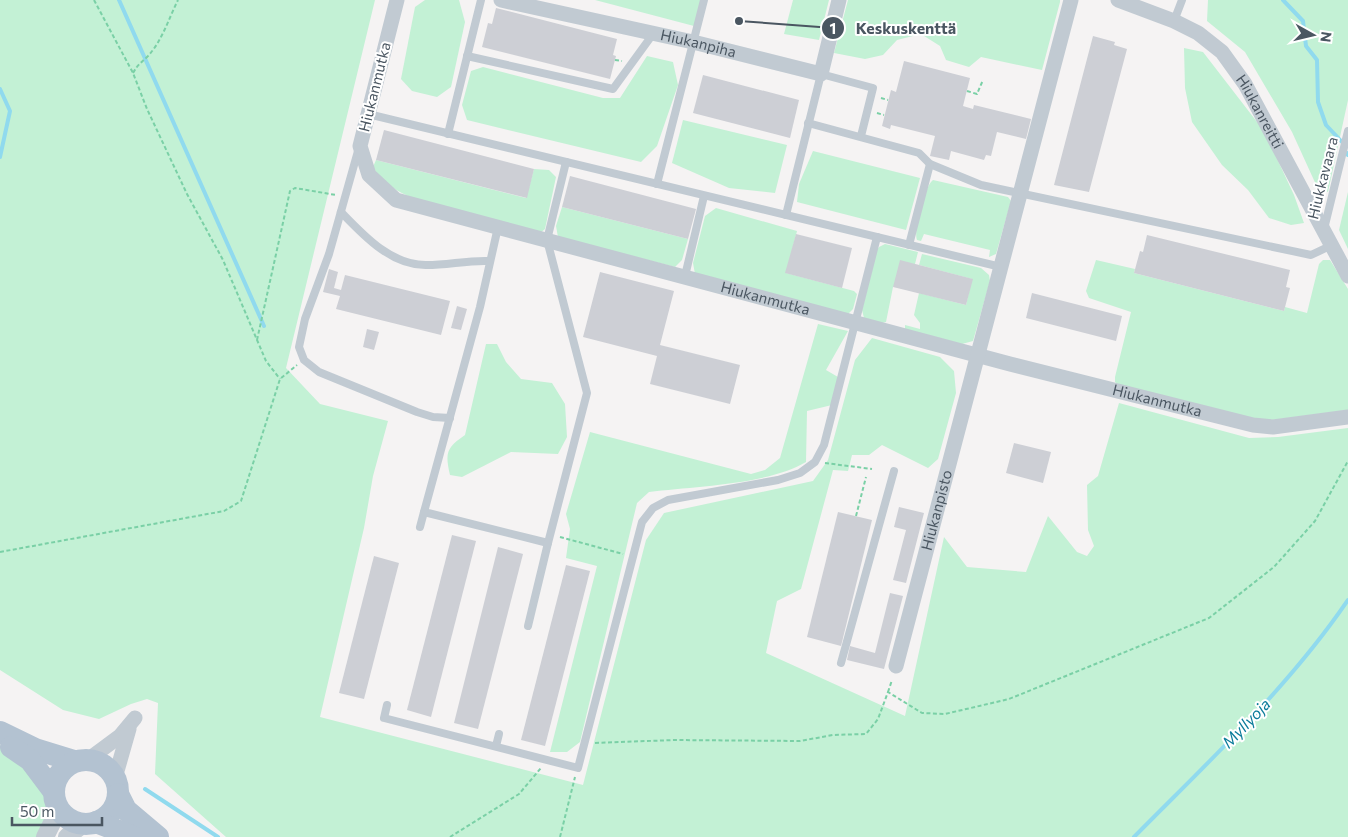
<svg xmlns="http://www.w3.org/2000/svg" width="1348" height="837" font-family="Commissioner,sans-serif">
	<rect width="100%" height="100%" fill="#f5f3f3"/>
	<g fill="#c3f1d5">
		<path d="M0 0H375L286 368 320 404 388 421 373 476 364 528 320 717 583 785 646 540 664 513 813 481 828 460 855 360 872 338 940 357 954 371 956 393 938 459 928 468 882 445 869 455H852L848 471 833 470 801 589 777 601 766 653 905 716 944 537 967 567 1026 572 1048 516 1077 552 1087 556 1094 546 1088 530 1087 485 1098 476 1119 403 1249 438 1278 437 1348 428V837H226L155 774 158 703 147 699 131 704 99 719 63 710 0 670Z"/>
		<path d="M425 0H459L465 22 451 87 437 97 412 91 401 79 415 7Z"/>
		<path d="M595 0H701L694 26Z"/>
		<path d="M793 0H829L819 40 784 34Z"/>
		<path d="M848 0H1060V2L1042 70 981 57 969 67 946 60 940 46 921 34 897 40 883 55 865 59 834 53Z"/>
		<path d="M1208 0H1348V100L1328 192 1318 189 1292 132 1245 52 1207 21Z"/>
		<path d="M1184 48 1203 52 1264 131 1294 195 1304 223 1291 225 1269 218 1248 190 1222 165 1192 122 1185 88Z"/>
		<path d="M647 56 673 62 678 85 657 146 641 162 467 120 462 105 471 71 483 67 603 98H620Z"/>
		<path d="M683 120 787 145 775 193 729 188 672 163Z"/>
		<path d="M813 151 920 178 906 230 797 202 799 184Z"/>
		<path d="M376 160 526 198 534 169 549 170 556 177 545 229 540 233 419 201C401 193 383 185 373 167Z"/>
		<path d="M933 180 1008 197 1011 201 996 254 989 257 990 250 924 234 921 241 917 240C913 231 925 185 933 180Z"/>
		<path d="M1348 192V249L1339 230Z"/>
		<path d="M562 207 688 239 682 260 675 267 558 237 556 226Z"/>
		<path d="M716 208 797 231 786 273 854 291 857 294 853 309 848 314 695 274 693 263 705 216Z"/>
		<path d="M885 244 918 252 915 264 893 287 886 322 882 323 864 318 862 310 877 250 879 247Z"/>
		<path d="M922 254 981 268 989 275 990 281 973 341 962 344 905 329V325L920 329V323L914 315 919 293 966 305 972 279 919 265Z"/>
		<path d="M1096 260 1135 269 1134 273 1284 311 1285 307 1307 313 1319 264 1323 260H1330L1348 289V410L1265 421 1118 385 1115 382V377L1131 312 1089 298 1086 291Z"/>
		<path d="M818 324 848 331 826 370 838 377 832 405 807 411 806 462C767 485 695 486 649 492L637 503 580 742 567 752H550L597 566 566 558 570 529 566 514 590 432 751 474 765 470 780 458Z"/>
		<path d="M486 344H497L506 362 521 379 552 383 565 404 567 437 558 454 511 452 462 477 450 475C445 453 446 448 465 435Z"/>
		<path d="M0 745 11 752 48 794V815L39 837H0Z"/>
	</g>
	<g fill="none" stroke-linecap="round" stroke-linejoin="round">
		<g stroke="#90daee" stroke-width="4">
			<path d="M119 0 264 326"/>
			<path d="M1283 0 1303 21 1306 46 1317 60 1318 102 1326 125 1342 142"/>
			<path d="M0 89 10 111 0 157"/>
			<path d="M1347 153 1348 155"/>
			<path d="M145 789 218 837"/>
			<path d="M1134 837C1209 761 1288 688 1348 600"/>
		</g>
	</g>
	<g fill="#cdcfd5">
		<path d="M496 8 617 39 613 55 616 56 610 79 482 47 488 23 492 24Z"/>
		<path d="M1093 36 1115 42 1114 45 1127 49 1089 192 1054 185Z"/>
		<path d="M904 61 970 78 963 106 973 109 974 105 1031 119 1026 139 997 132 991 156 986 155 984 160 951 151 949 160 930 156 935 136 891 125 890 129 882 126 891 90 896 92Z"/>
		<path d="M703 75 799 100 790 138 693 113Z"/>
		<path d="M384 130 534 169 527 198 376 160Z"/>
		<path d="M570 176 696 209 688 239 562 207Z"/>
		<path d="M796 234 852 248 842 288 785 273Z"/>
		<path d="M1147 235 1290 270 1286 287 1290 288 1284 311 1134 273 1140 251 1143 252Z"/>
		<path d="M900 260 973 279 966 305 893 287Z"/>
		<path d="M329 269 338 272 334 288 341 290 345 275 450 301 441 335 336 309 340 296 323 292Z"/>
		<path d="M600 272 674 291 660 345 740 365 730 404 650 384 657 356 583 337Z"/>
		<path d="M1032 293 1122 316 1116 341 1026 318Z"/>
		<path d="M457 306 467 309 461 330 451 328Z"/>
		<path d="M367 329 379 332 374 350 363 347Z"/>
		<path d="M1014 443 1051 452 1043 483 1006 473Z"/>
		<path d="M899 507 924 513 906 583 893 580 906 530 894 527Z"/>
		<path d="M838 512 872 520 841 646 807 637Z"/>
		<path d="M452 535 476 541 431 717 407 710Z"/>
		<path d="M498 547 523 554 478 729 454 723Z"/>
		<path d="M374 556 399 563 364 699 339 693Z"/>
		<path d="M566 565 590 571 545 746 521 740Z"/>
		<path d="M890 593 903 596 884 669 847 660 850 646 875 653Z"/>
	</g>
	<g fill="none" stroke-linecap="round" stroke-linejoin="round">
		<g stroke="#7ad0a6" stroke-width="2" stroke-dasharray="4 2.5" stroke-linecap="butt">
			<path d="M94 0 133 73 147 109 187 194 223 260 266 361 280 379"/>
			<path d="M615 60 622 61"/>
			<path d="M133 73C138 64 141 63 148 56 162 41 169 18 178 0"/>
			<path d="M967 91 977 94 983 80"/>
			<path d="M881 98 888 100"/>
			<path d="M877 113 884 115"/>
			<path d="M257 340 290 191 295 188 336 195"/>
			<path d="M825 463 872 469"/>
			<path d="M856 516 866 477"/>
			<path d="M560 537 623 554"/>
			<path d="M0 552 224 511 241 501 280 379 297 365"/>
			<path d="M888 692 892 680"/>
			<path d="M595 743 674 740 800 741 833 735 866 734 878 719 888 692 922 713 945 714 1009 699 1209 618 1274 567 1315 521 1348 461"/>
			<path d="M450 837 519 794 541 768"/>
			<path d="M560 837 575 777"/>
		</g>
		<g stroke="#c1cad2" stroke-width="8">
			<path d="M1174 21 1182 0"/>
			<path d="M467 56 613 89 653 34"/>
			<path d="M368 114 1001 267"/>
			<path d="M808 123 919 153 930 164 981 185 1311 255 1332 245"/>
			<path d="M448 134 481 0"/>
			<path d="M358 151 329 254 305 319 299 347 304 360 319 372 417 412 433 417 450 418"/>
			<path d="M657 184 704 0"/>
			<path d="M341 212C364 236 392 266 427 265 448 265 468 260 489 261"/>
			<path d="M786 215 821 74 873 88 861 136"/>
			<path d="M498 227 480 307 424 512 548 543 587 393 547 240 566 162"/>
			<path d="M1324 229 1348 131"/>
			<path d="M909 245 930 164"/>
			<path d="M685 276 704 196"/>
			<path d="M420 527 424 512"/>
			<path d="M528 626 548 543"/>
			<path d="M841 663 894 471"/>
			<path d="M387 705 384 718 578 768 642 522 653 508 668 500 778 480 800 473 815 462 824 445 877 237"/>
			<path d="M496 746 499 734"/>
		</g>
		<g stroke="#c1cad2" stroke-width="15">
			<path id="s1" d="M397 0 360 146 369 175 396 200 1010 364 1253 425 1273 427 1348 417"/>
			<path id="s2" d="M501 0 693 42 821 74 839 0"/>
			<path id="s3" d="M1118 0 1174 21 1198 33 1222 52 1245 84 1348 276"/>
			<path id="s4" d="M896 666 1071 0"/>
			<path d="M89 759 120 736 135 718"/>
			<path d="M115 778 129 729"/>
		</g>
		<g stroke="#c1cad2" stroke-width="18">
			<path d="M45 837 54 819 58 807"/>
			<path d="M67 837 83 824"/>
		</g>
		<g stroke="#b3c2d1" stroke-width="22">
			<path d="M0 732 35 749 74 761"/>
			<path d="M11 747 30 760 54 792"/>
			<circle cx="86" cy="792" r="32"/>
			<path d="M118 794 126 810 158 837"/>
			<path d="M96 822 134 837"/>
		</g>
	</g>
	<g text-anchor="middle" stroke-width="4" stroke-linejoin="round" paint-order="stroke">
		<g font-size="15" fill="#4a5661" stroke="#fff">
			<text dy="5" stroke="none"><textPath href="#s2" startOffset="202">Hiukanpiha</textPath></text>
			<text transform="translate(375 87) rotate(-76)" y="5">Hiukanmutka</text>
			<text dy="5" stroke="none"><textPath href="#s3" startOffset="188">Hiukanreitti</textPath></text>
			<text transform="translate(1323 178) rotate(-76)" y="5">Hiukkavaara</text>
			<text dy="5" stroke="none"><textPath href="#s1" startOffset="600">Hiukanmutka</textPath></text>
			<text dy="5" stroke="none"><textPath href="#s1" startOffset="1005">Hiukanmutka</textPath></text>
			<text dy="5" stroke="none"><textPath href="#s4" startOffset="161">Hiukanpisto</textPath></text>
		</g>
		<g font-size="16" font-style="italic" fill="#0c7c9b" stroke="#fff">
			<text transform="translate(1246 723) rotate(-46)" y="6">Myllyoja</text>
		</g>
	</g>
	<path fill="none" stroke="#4a5661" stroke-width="2" d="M739 21L833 28"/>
	<g fill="#4a5661" stroke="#fff" stroke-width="2">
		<circle cx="739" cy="21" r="5"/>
		<circle cx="833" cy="28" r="12"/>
	</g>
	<g font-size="15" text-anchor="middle" font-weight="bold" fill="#fff">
		<text x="833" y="34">1</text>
	</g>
	<g font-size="16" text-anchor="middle" font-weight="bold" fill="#4a5661" stroke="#fff" stroke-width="4" stroke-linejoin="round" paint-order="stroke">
		<text x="906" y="34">Keskuskenttä</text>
	</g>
	<g transform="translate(1313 35) rotate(98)" stroke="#ffffff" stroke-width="4" paint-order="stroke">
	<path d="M0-4L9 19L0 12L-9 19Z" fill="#4a5661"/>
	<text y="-8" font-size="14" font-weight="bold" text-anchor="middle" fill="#4a5661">N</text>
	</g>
	<path d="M12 817v8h90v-8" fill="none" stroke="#4a5661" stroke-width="2.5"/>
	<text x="20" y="817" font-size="15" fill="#4a5661" stroke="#ffffff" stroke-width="4" paint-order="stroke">50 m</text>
</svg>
